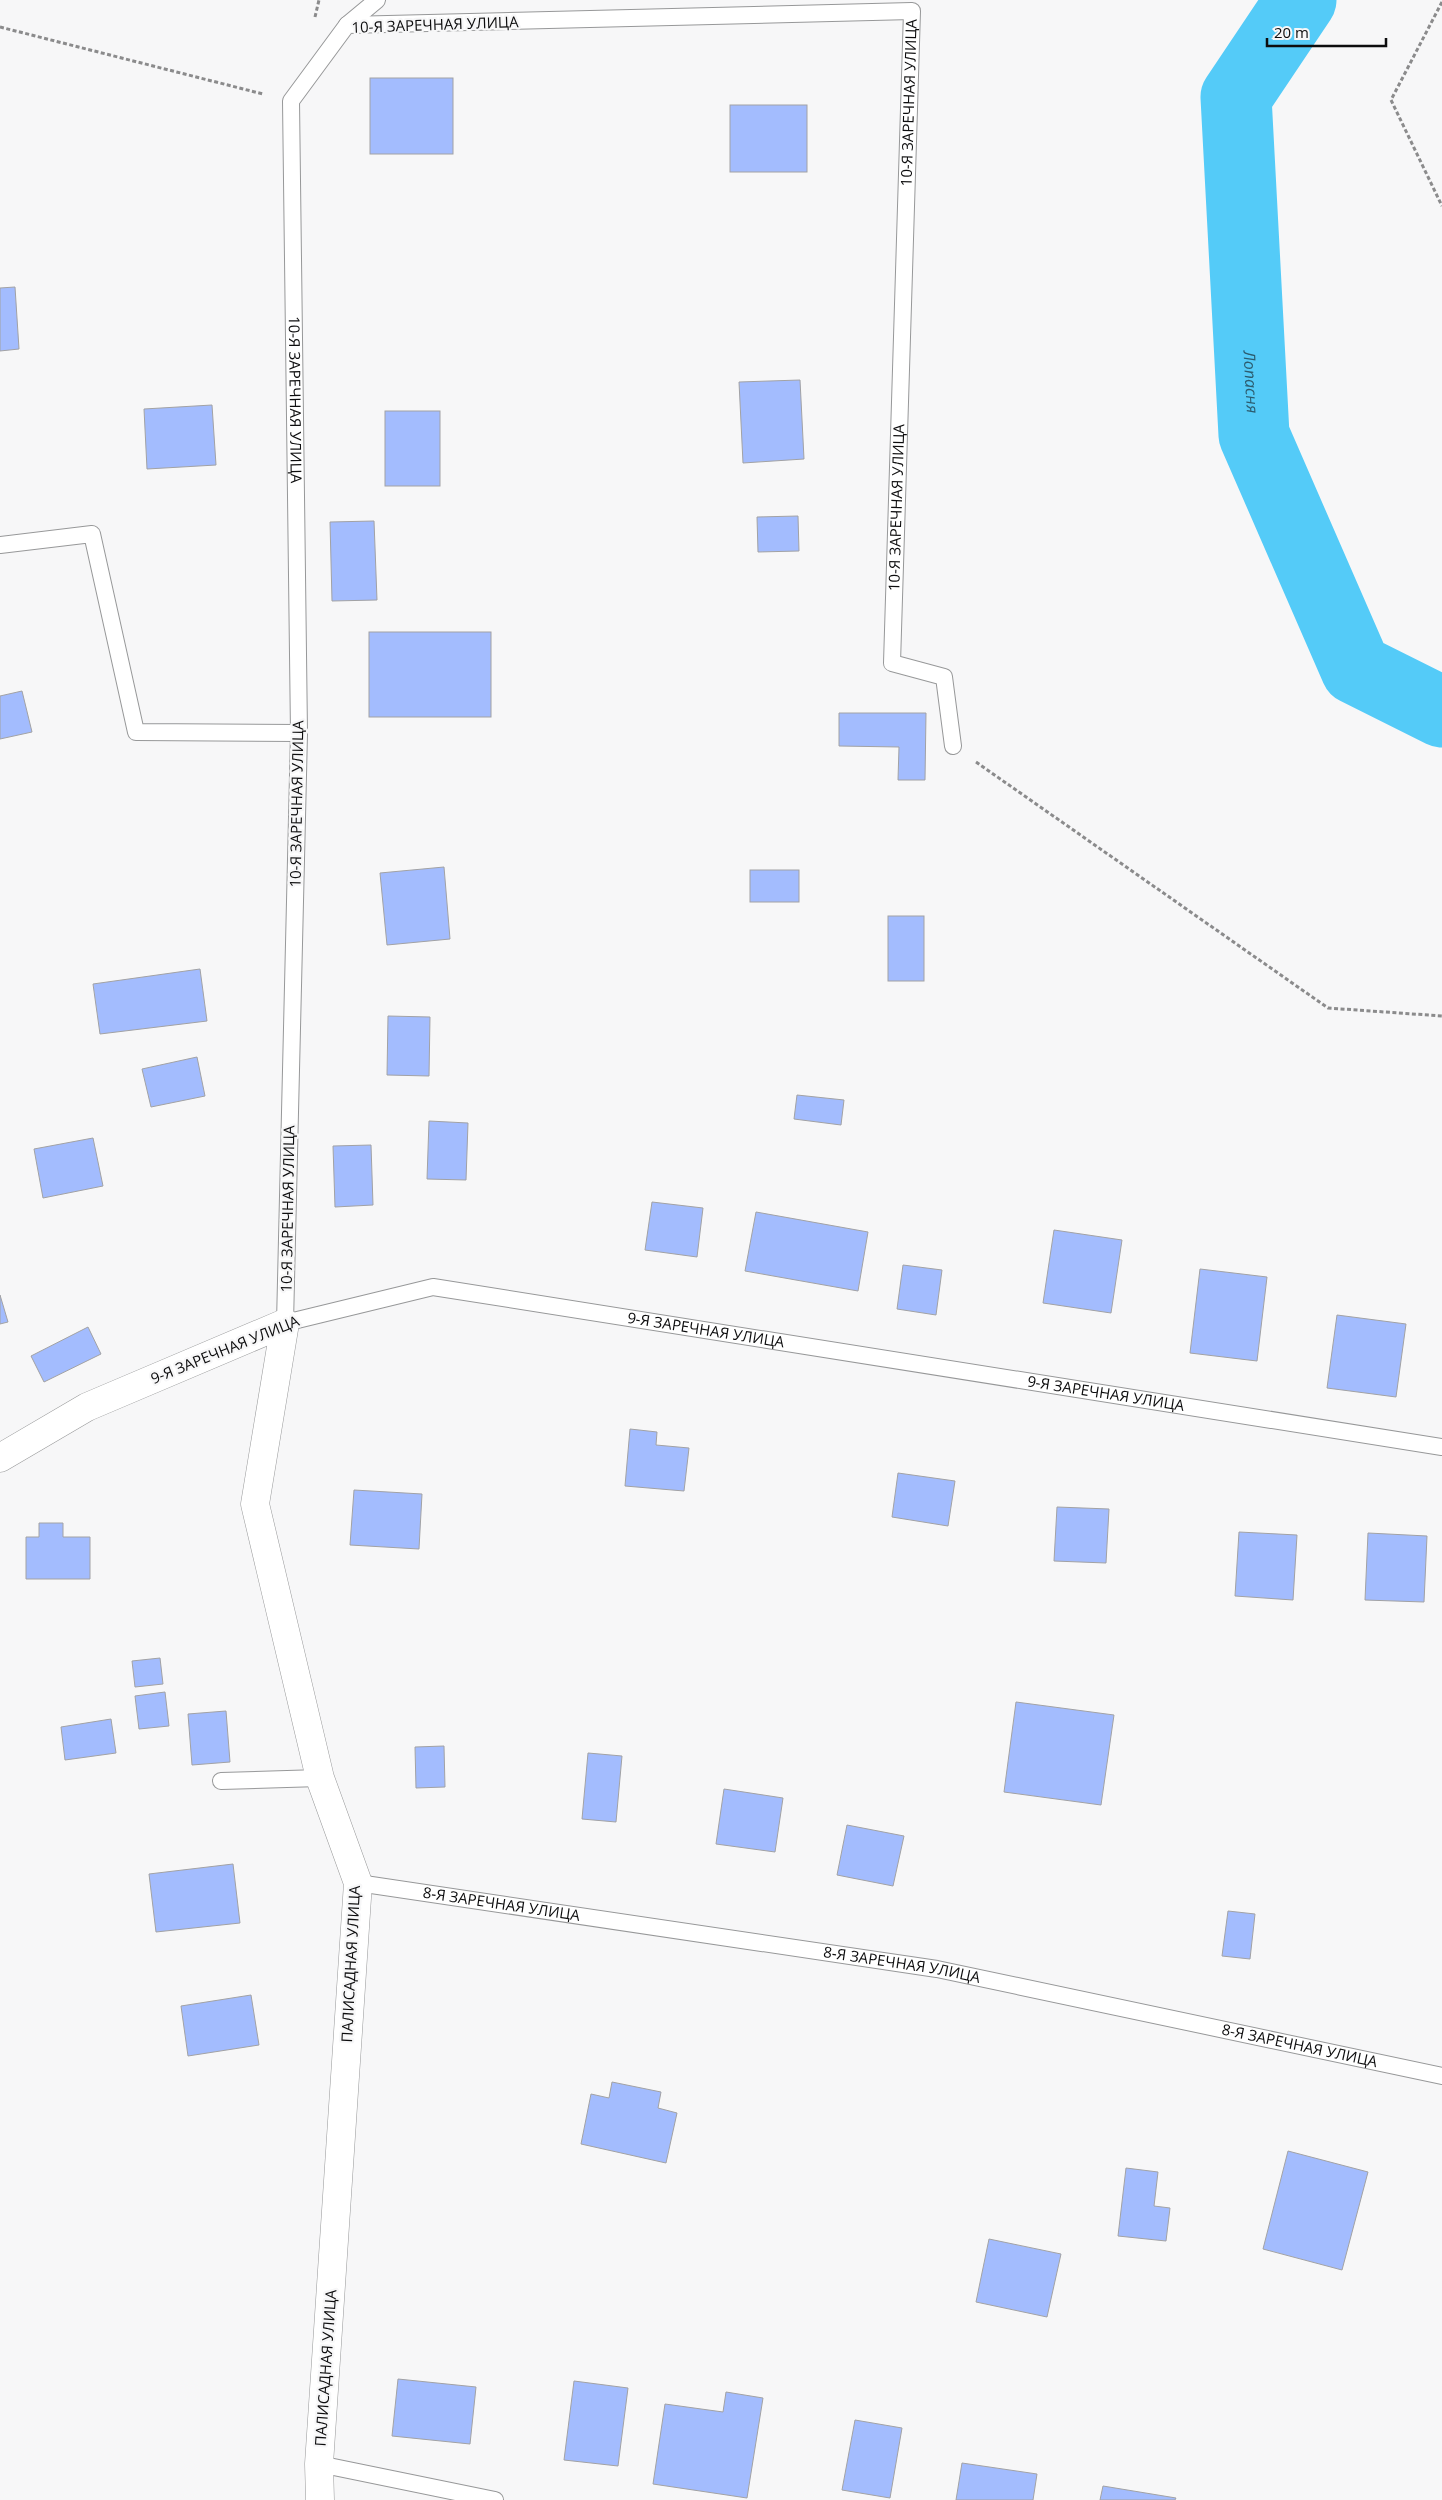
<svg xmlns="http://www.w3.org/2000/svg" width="1442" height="2500" font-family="'Open Sans',sans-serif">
	<rect width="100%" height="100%" fill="#f7f7f8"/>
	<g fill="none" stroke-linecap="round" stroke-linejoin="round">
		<path stroke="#54cbf8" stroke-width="71" id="s1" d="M1301 0 1236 97 1254 435 1356 669 1442 712"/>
	</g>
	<g fill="#a3bcfe" stroke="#a2a2a4">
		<rect x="370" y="78" width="83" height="76"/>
		<rect x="730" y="105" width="77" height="67"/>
		<path d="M15 287 19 349 0 351V288Z"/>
		<path d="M800 380 804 459 743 463 739 382Z"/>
		<path d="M212 405 216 465 147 469 144 409Z"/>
		<rect x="385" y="411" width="55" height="75"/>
		<path d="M798 516 799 551 758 552 757 517Z"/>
		<path d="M374 521 377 600 332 601 330 522Z"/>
		<rect x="369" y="632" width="122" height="85"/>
		<path d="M22 691 32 732 0 739V696Z"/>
		<path d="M839 713H926L925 780H898L899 747 839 746Z"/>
		<path d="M444 867 450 939 387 945 380 873Z"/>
		<rect x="750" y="870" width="49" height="32"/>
		<rect x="888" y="916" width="36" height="65"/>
		<path d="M200 969 207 1021 100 1034 93 984Z"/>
		<path d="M388 1016 430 1017 429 1076 387 1075Z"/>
		<path d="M197 1057 205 1096 151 1107 142 1069Z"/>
		<path d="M797 1095 844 1100 841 1125 794 1119Z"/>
		<path d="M429 1121 468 1123 466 1180 427 1179Z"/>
		<path d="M93 1138 103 1186 43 1198 34 1149Z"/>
		<path d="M371 1145 373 1205 335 1207 333 1146Z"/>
		<path d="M652 1202 703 1208 697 1257 645 1250Z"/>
		<path d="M756 1212 868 1232 858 1291 745 1271Z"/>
		<path d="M1054 1230 1122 1240 1111 1313 1043 1303Z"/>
		<path d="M903 1265 942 1270 936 1315 897 1309Z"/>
		<path d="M1200 1269 1267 1277 1257 1361 1190 1353Z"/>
		<path d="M0 1295 8 1322 0 1324Z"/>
		<path d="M1337 1315 1406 1324 1396 1397 1327 1388Z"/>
		<path d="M88 1327 101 1354 44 1382 31 1356Z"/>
		<path d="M630 1429 657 1432 656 1445 689 1448 684 1491 625 1486Z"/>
		<path d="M898 1473 955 1481 948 1526 892 1517Z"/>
		<path d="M354 1490 422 1494 419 1549 350 1545Z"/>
		<path d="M1057 1507 1109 1509 1106 1563 1054 1561Z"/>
		<path d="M39 1523H63V1537H90V1579H26V1537H39Z"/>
		<path d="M1239 1532 1297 1535 1293 1600 1235 1596Z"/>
		<path d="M1368 1533 1427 1536 1424 1602 1365 1600Z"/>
		<path d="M160 1658 163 1684 135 1687 132 1661Z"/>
		<path d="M165 1692 169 1726 139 1729 135 1696Z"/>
		<path d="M1016 1702 1114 1715 1101 1805 1004 1792Z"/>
		<path d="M226 1711 230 1762 192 1765 188 1714Z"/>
		<path d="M111 1719 116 1753 65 1760 61 1727Z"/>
		<path d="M444 1746 445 1787 416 1788 415 1747Z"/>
		<path d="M588 1753 622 1756 616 1822 582 1819Z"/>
		<path d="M724 1789 783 1798 775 1852 716 1844Z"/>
		<path d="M847 1825 904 1836 893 1886 837 1875Z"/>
		<path d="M233 1864 240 1923 156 1932 149 1874Z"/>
		<path d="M1228 1911 1255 1914 1250 1959 1222 1956Z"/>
		<path d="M251 1995 259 2045 188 2056 181 2006Z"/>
		<path d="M612 2082 661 2092 658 2108 677 2113 666 2163 581 2144 591 2094 609 2098Z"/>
		<path d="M1288 2151 1368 2172 1342 2270 1263 2249Z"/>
		<path d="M1126 2168 1158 2172 1154 2206 1170 2208 1166 2241 1118 2236Z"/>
		<path d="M989 2239 1061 2254 1047 2317 976 2302Z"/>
		<path d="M398 2379 476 2387 470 2444 392 2436Z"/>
		<path d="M574 2381 628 2388 618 2466 564 2460Z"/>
		<path d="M726 2392 763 2398 747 2498 653 2484 665 2404 723 2412Z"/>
		<path d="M855 2420 902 2428 890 2498 842 2490Z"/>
		<path d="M962 2463 1037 2474 1033 2500H956Z"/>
		<path d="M1103 2486 1176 2498 1175 2500H1100Z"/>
	</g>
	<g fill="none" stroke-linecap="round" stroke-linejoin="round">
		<defs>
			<g id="lane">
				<path d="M347 25 377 0"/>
				<path d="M0 545 92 534 136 732 299 733"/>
				<path id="s2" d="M953 746 944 677 892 663 912 11 347 25 291 101 299 733 285 1323 433 1287 1442 1447"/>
				<path d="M221 1781 320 1778"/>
				<path id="s3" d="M358 1883 937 1969 1442 2076"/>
				<path d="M319 2464 495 2500"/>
			</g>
			<g id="street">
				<path d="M285 1323 255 1504 320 1778 358 1883 319 2464 320 2500"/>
				<path d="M0 1458 87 1407 285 1323"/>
			</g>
		</defs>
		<use href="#lane" stroke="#979899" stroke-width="18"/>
		<use href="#street" stroke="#979899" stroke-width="29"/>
		<g stroke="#8b8b8c" stroke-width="3" stroke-dasharray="4 2.5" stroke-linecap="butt">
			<path d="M1442 2 1391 100 1442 206"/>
			<path d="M315 17 319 0"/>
			<path d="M0 27 263 94"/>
			<path d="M976 762 1328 1008 1442 1016"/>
		</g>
		<use href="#lane" stroke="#fff" stroke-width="16"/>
		<use href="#street" stroke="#fff" stroke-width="28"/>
	</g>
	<g text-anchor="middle" stroke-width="4.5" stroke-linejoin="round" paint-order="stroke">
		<g font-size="15" fill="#0d0d0e" stroke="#f7f7f8">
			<text transform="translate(435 25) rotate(-2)" y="5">10-Я ЗАРЕЧНАЯ УЛИЦА</text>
			<text dy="5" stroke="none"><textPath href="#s2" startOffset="684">10-Я ЗАРЕЧНАЯ УЛИЦА</textPath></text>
			<text dy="5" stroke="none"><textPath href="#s2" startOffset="1734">10-Я ЗАРЕЧНАЯ УЛИЦА</textPath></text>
			<text dy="5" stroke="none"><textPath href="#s2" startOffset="279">10-Я ЗАРЕЧНАЯ УЛИЦА</textPath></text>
			<text transform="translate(297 804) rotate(-89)" y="5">10-Я ЗАРЕЧНАЯ УЛИЦА</text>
			<text transform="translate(288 1209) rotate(-89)" y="5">10-Я ЗАРЕЧНАЯ УЛИЦА</text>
			<text dy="5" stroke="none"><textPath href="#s2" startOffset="3086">9-Я ЗАРЕЧНАЯ УЛИЦА</textPath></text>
			<text transform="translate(225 1350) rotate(-22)" y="5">9-Я ЗАРЕЧНАЯ УЛИЦА</text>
			<text dy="5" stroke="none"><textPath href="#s2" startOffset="3491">9-Я ЗАРЕЧНАЯ УЛИЦА</textPath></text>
			<text dy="5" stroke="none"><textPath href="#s3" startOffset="145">8-Я ЗАРЕЧНАЯ УЛИЦА</textPath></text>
			<text transform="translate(351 1964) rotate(-87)" y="5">ПАЛИСАДНАЯ УЛИЦА</text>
			<text dy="5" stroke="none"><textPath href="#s3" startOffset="550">8-Я ЗАРЕЧНАЯ УЛИЦА</textPath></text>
			<text dy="5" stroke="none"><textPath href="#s3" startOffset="956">8-Я ЗАРЕЧНАЯ УЛИЦА</textPath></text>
			<text transform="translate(326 2368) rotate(-86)" y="5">ПАЛИСАДНАЯ УЛИЦА</text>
		</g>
		<g font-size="16" font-style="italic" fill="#2c5c6f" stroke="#f7f7f8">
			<text dy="6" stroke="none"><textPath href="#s1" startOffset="402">Лопасня</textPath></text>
		</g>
	</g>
	<path d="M1267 38v8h119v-8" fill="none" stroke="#0d0d0e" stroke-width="2.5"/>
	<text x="1274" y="38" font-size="15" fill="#0d0d0e" stroke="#f7f7f8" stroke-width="4" paint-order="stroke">20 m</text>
</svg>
